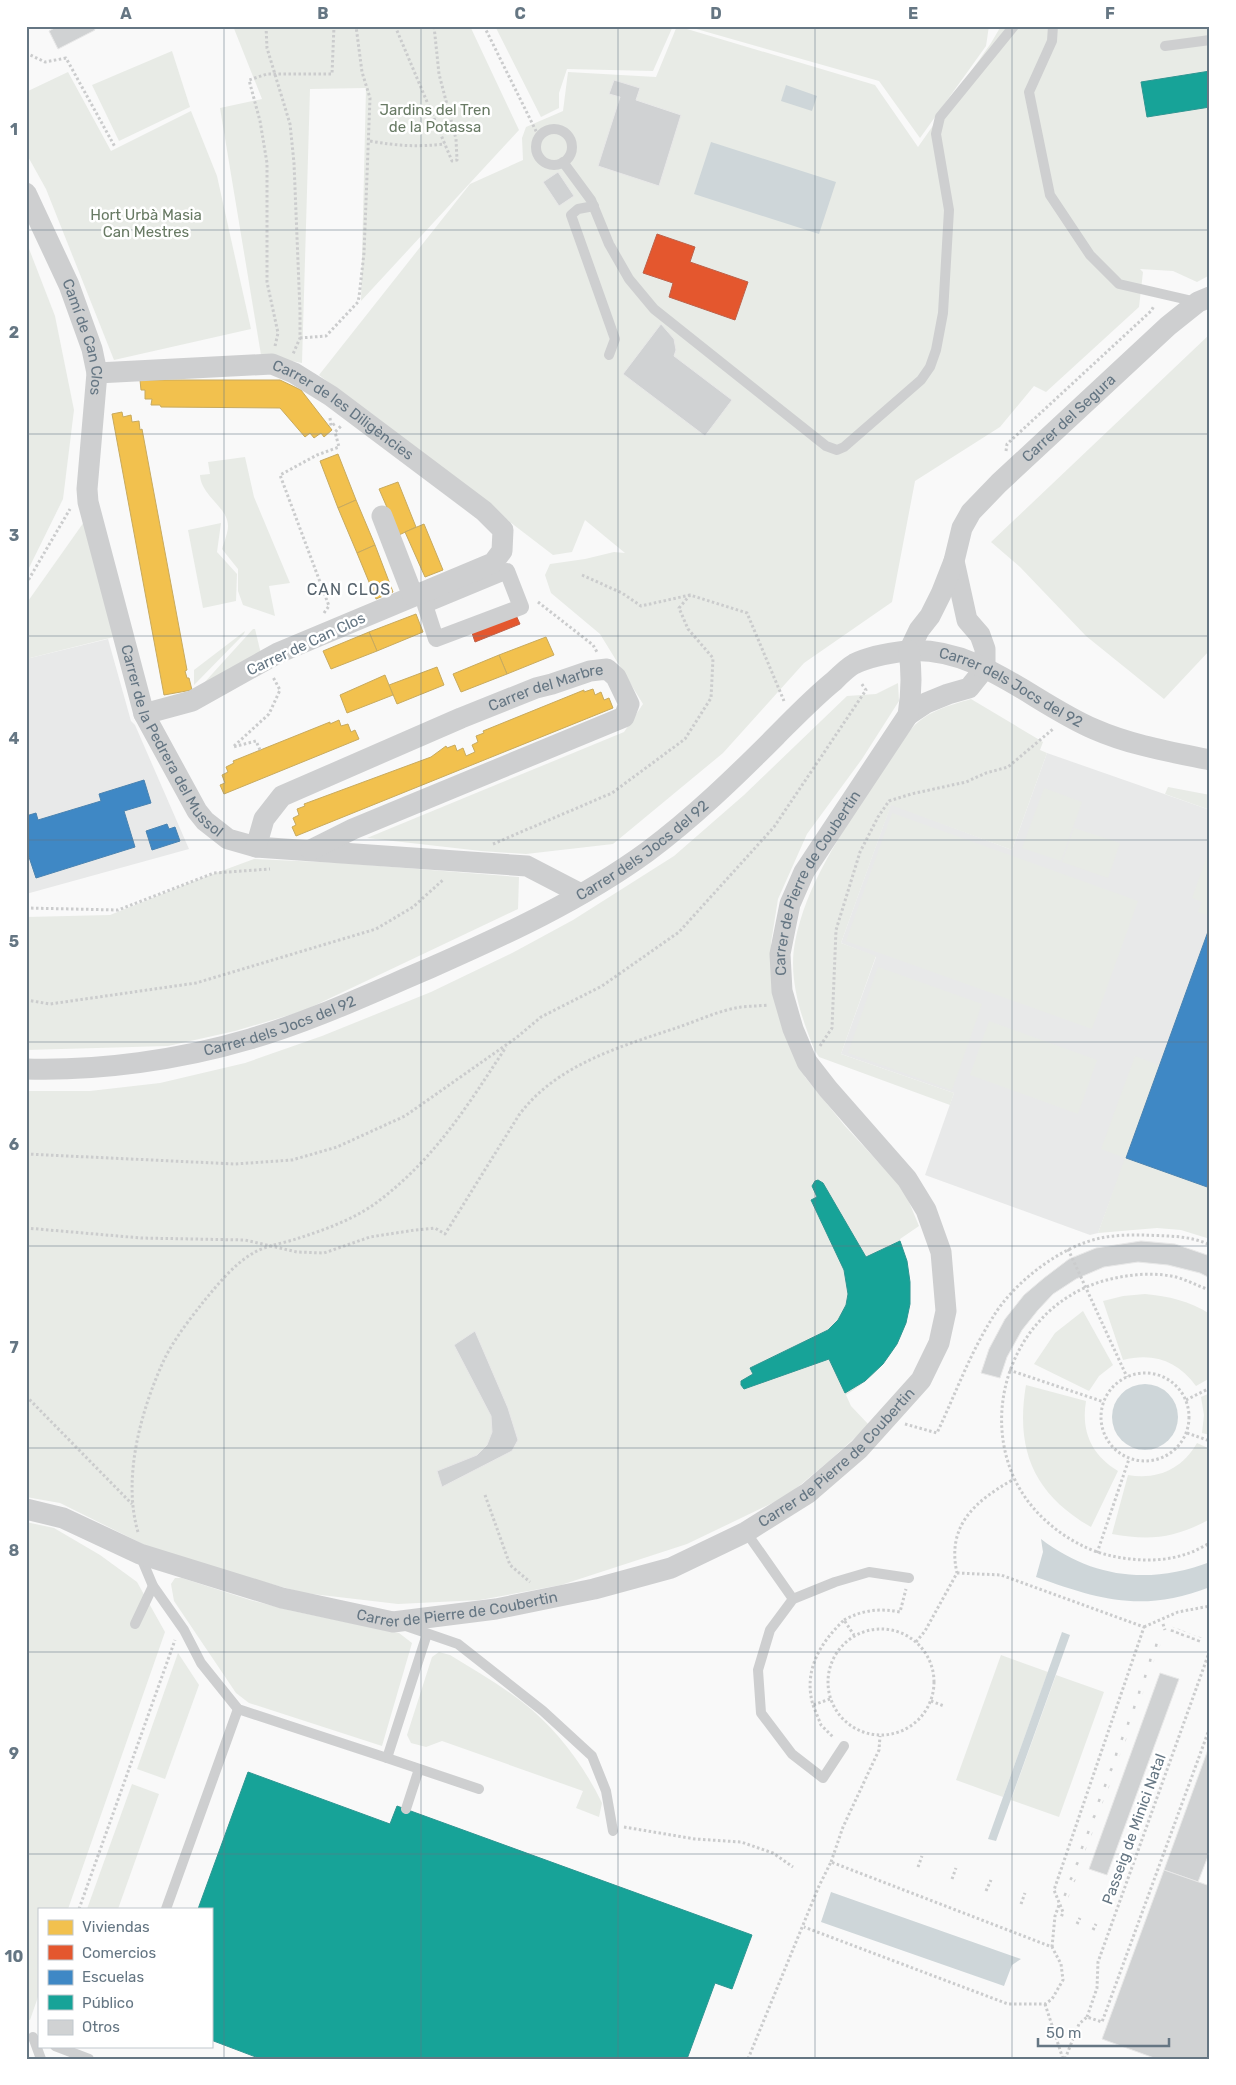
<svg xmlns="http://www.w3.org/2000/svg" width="1236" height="2085" font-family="Rubik,sans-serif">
	<rect width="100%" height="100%" fill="#f9f9f9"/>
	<g fill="#e8e9e9">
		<path d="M108 639 131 721 135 725 189 849 26 894V659Z"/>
		<path d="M1047 753 1210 810V1188L1126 1158 1098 1233 1090 1235 925 1175 954 1093 841 1054 876 957 841 943 891 804 1012 850Z"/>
	</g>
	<g fill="#e8ebe6">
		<path d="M233 26H470L519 130 361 301 366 88 310 89 302 363 261 355 220 108 262 99Z"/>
		<path d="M495 26H673L653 71 567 69 559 93V108L541 117Z"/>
		<path d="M677 26 875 85 918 147 991 43 1001 26H1210V275L1197 282 1173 271 1140 269 1143 272 1139 307 1046 392 1034 386 1000 427 915 481 892 602 804 663 723 753 613 844 526 854 481 851 367 838 624 732 643 704 600 634 551 593 545 575 550 564 585 559 614 552 625 553 585 520 572 552 553 555 319 375 470 184 523 160 522 138 526 127 563 111 568 72 656 77Z"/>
		<path d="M686 26H989L986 46 920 138 879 81Z"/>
		<path d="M172 51 190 107 119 141 92 85Z"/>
		<path d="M68 72 111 151 191 111 217 176 251 329 114 360 46 189 26 153V92Z"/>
		<path d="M26 241 55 316 74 410 63 499 26 574Z"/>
		<path d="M1210 334V650L1164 699 1086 636 1020 567 991 542Z"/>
		<path d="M245 457 254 497 290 583 269 586 275 616 243 605 238 591V569L222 549C224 542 228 533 228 526 228 507 201 496 200 475L210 474 208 462Z"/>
		<path d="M84 522 114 637 26 659V604Z"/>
		<path d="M221 523 217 552 237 574 236 601 203 608 188 530Z"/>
		<path d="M253 629H255L261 654 203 684Z"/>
		<path d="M245 631 244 634 194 685V670Z"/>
		<path d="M898 683 899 701 862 759 807 834 778 899 771 943 772 984 805 1077 845 1126 904 1190 919 1226 900 1239C925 1304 904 1360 846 1395L851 1406 869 1425 829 1461 787 1496 687 1544 561 1585 480 1600 398 1604 304 1593 163 1554 60 1503 26 1497V1091H90L160 1083 245 1063 322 1036 431 992 514 952 573 920 674 856 744 795 847 696 876 694Z"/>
		<path d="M971 699 1043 742 1040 750 1047 753 1012 850 891 805 841 943 876 956 841 1054 954 1093 950 1105 819 1057 814 1049C801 1016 788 979 795 942 806 885 841 834 872 786 885 766 897 744 913 727 928 711 950 705 971 699Z"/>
		<path d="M1168 787 1210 795V810L1165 794Z"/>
		<path d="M1044 788 1082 802 1061 861 1022 848Z"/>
		<path d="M892 813 1138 901 1092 1029 846 941Z"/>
		<path d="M1074 828 1120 843 1108 878 1062 862Z"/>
		<path d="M1210 848V916L1198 912 1202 902 1192 898Z"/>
		<path d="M254 859 342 863 519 877 518 909 303 1011 235 1031 168 1046 26 1050V917L110 915 197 880Z"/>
		<path d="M878 967 982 1004 952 1090 848 1053Z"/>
		<path d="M989 1021 1097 1060 1078 1114 970 1075Z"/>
		<path d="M1135 1056 1159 1065 1126 1158 1210 1188V1239L1181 1230 1157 1228 1098 1233 1125 1158 1101 1149Z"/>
		<path d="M1145 1294C1168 1296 1190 1301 1210 1314V1378L1196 1386C1178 1361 1153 1352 1123 1360L1103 1301 1123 1296Z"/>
		<path d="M1083 1311 1113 1365 1099 1376 1089 1391 1034 1364 1055 1333Z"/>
		<path d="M1026 1385 1086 1401C1081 1431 1091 1455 1118 1471L1091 1527C1034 1494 1015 1450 1026 1385Z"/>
		<path d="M1210 1393V1435L1202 1433 1204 1415 1201 1397Z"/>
		<path d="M1197 1443 1210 1449V1519C1176 1538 1150 1541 1112 1534L1128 1475C1158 1480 1182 1469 1197 1443Z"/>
		<path d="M26 1522 54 1528 100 1555 137 1582 165 1632 68 1909H39V1994L30 2020 26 2019Z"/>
		<path d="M175 1578H182L250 1600 293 1611 399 1633 412 1643 382 1746 249 1703 236 1693 174 1601 171 1584Z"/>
		<path d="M439 1652 450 1655C474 1670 499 1684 521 1701 556 1728 583 1764 602 1803L599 1817 576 1808 583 1791 442 1741 426 1747 411 1743 407 1735 432 1657Z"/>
		<path d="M178 1653 199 1685 165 1779 137 1769Z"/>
		<path d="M1001 1655 1048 1672 1003 1797 956 1780Z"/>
		<path d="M1056 1675 1104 1692 1059 1817 1011 1800Z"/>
		<path d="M132 1784 159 1794 118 1909H87Z"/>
	</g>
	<g fill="#ced6d9">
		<path d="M786 85 817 96 812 111 781 101Z"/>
		<path d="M711 142 836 182 819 234 694 194Z"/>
		<circle cx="1145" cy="1417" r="33"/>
		<path d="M1041 1539C1092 1578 1150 1585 1210 1562V1587C1143 1613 1100 1600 1036 1577L1043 1552Z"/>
		<path d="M1062 1632 1070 1635 996 1841 988 1839Z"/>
		<path d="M831 1892 1021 1959 1012 1965 1004 1986 821 1922Z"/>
	</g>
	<g fill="#f2c14e" stroke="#c8aa5e">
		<path d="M140 380H280L301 390 332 430 324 437 321 433 314 438 310 433 305 437 280 408 161 407 160 405H151L152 399H145V390H141Z"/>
		<path d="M122 412 123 417 131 415 132 422 139 421 140 430 142 429 187 670 185 671 187 678H189L192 690 164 695 112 414Z"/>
		<path d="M338 454 356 500 338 508 320 461Z"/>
		<path d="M398 482 416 527 399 535 379 489Z"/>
		<path d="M356 500 375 545 357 553 338 508Z"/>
		<path d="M424 524 443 570 425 577 405 532Z"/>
		<path d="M375 545 393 592 376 599 357 553Z"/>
		<path d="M416 614 423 632 377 651 369 632Z"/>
		<path d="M369 632 377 651 331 669 323 651Z"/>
		<path d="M546 637 554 655 507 674 499 655Z"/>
		<path d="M499 655 507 674 461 692 453 674Z"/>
		<path d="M437 667 444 685 397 704 389 685Z"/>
		<path d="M385 675 393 695 347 713 340 695Z"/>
		<path d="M593 689 595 695 601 692 604 700 609 698 613 708 296 836 292 827 296 825 293 818 299 815 297 809 305 806 304 804 431 757 446 746 447 748 455 745 457 751 463 748 466 756 475 752 472 745 478 742 476 736 484 733 483 731 584 690V692Z"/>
		<path d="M339 720 341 726 348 724 351 732 355 730 359 739 224 794 220 785 225 783 222 775 228 772 226 767 234 763 233 761 330 722V724Z"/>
	</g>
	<g fill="#e4572e" stroke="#be6048">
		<path d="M657 234 695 247 690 262 748 282 735 320 669 297 673 283 643 273Z"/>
		<path d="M515 613 520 624 475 642 471 630Z"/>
	</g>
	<g fill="#3f88c5" stroke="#4a83b1">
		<path d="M144 780 151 803 124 811 135 847 36 878 26 848V816L36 813 38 820 101 801 99 794Z"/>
		<path d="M167 824 169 829 175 827 180 841 152 850 146 831Z"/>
		<path d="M1210 926V1188L1126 1158Z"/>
	</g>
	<g fill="#17a398" stroke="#2e9692">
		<path d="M1210 71V107L1147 117 1141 82Z"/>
		<path d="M818 1180 823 1183 866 1257 900 1241 907 1261 910 1282V1304L906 1323 897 1344 883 1364 865 1381 845 1393 829 1359 744 1389 741 1385V1381L753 1374 750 1368 828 1330 838 1320 846 1305 848 1294 844 1270 811 1200 817 1197 812 1186 815 1181Z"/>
		<path d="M248 1772 390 1824 397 1806 752 1935 732 1989 715 1983 687 2059H261L211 2040V1909H198Z"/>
	</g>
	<g fill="#d0d2d3" stroke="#e8e8e8">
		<path d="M58 26H93L95 30 58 49 49 31Z"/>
		<path d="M614 80 640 88 636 100 681 115 659 186 598 166 620 97 609 94Z"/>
		<path d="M558 172 574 196 559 206 543 182Z"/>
		<path d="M661 324 674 339 676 350 674 356 732 400 705 436 623 374Z"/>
		<path d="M1141 1241 1175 1244 1210 1256V1278L1200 1273 1168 1265 1138 1262 1104 1267 1076 1279 1053 1294 1038 1310 1022 1330 1007 1357 1000 1378 981 1373 989 1349 1005 1319 1024 1295 1044 1278 1069 1259 1096 1248Z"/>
		<path d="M475 1331 508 1408 518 1440 512 1451 442 1487 437 1471 477 1455 487 1445 492 1432 491 1416 454 1345Z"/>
		<path d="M1160 1673 1179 1679 1107 1875 1089 1869Z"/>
		<path d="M1210 1744V1851L1198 1882 1164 1870Z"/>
		<path d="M1164 1870 1210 1886V2059H1157L1102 2039Z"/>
	</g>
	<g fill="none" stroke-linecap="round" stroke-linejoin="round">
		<g stroke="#cbcccd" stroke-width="3" stroke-dasharray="2.5 2.5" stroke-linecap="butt">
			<path d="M266 26 267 48 290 124 294 163 300 311V338L293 354"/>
			<path d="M395 26 452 161 457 160 456 139 439 74 434 26"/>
			<path d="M484 26 539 137"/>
			<path d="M26 53 45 62 66 58 115 147"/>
			<path d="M370 141C397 146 417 147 445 144"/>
			<path d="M300 338 326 336 358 302 359 297 364 253 370 98 362 72 356 26"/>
			<path d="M275 346 278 333 267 282V163L260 121 249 80 267 74H332L334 26"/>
			<path d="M330 418 331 426 336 423"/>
			<path d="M1006 451 1007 444 1151 311 1154 306"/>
			<path d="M582 575 622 593 641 606 690 595 747 613 784 701"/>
			<path d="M26 584 70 509"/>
			<path d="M538 602 593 645 597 652"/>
			<path d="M324 613 329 606 280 475 317 455 339 447 335 432 341 426"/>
			<path d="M260 750 256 741 233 747 269 714 280 690 273 677"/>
			<path d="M493 844 612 793 685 739 711 698 713 658 688 629 679 608 690 595"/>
			<path d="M26 908 118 910 214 873 270 869"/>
			<path d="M26 1000 50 1004 196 983 376 929 413 907 444 879"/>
			<path d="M820 1046 832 1028 836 930 860 852 878 817 889 801 911 794 966 782 986 773 1008 767 1053 729"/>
			<path d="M26 1154 235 1164 292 1160 337 1147 405 1116 516 1038 541 1017 602 986 679 932 774 827 866 690 861 683"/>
			<path d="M26 1228 141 1238 245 1240 297 1252 324 1253 370 1237 415 1230 435 1228 445 1234 519 1115C556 1065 619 1047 676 1028 697 1021 720 1010 741 1007 750 1006 759 1006 768 1005"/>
			<path d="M1068 1249 1127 1377"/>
			<path d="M1210 1290C1197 1286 1184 1278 1171 1276 1148 1272 1125 1275 1103 1281 1021 1305 979 1400 1014 1478 1028 1508 1054 1532 1083 1546 1111 1560 1156 1565 1186 1554 1194 1552 1202 1547 1210 1543"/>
			<path d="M1009 1370 1104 1402"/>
			<circle cx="1145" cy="1417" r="44"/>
			<path d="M26 1396 132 1504"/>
			<path d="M1186 1400 1210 1388"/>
			<path d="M905 1424 937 1433C955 1395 970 1353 993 1317 1014 1282 1061 1246 1101 1238 1114 1235 1129 1235 1143 1235 1164 1236 1190 1235 1210 1245"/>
			<path d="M1187 1433 1210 1441"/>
			<path d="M485 1495 510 1565 530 1582"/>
			<path d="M138 1532C122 1478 141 1410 164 1360 174 1339 190 1319 204 1301 219 1283 235 1263 255 1252 268 1245 285 1243 299 1238 327 1229 357 1218 380 1200 436 1157 468 1105 506 1047"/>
			<path d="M1097 1553 1129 1459"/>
			<path d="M957 1573 1001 1575 1144 1627 1054 1890 1063 1912 1061 1918"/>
			<path d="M844 1620C862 1610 880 1608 900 1612L906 1589"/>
			<path d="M1163 1624 1165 1630"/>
			<path d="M1144 1627 1178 1612 1210 1606"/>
			<circle cx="881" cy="1682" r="53"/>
			<path d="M1172 1632 1173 1627"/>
			<path d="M1177 1634 1179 1629"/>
			<path d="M1182 1636 1184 1631"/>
			<path d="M1188 1638 1189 1633"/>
			<path d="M1193 1640 1194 1635"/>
			<path d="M916 1642 925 1631 957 1573C946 1524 977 1500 1014 1479"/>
			<path d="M1198 1642 1200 1637"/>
			<path d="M1155 1645 1160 1646"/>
			<path d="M1149 1660 1154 1661"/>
			<path d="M1144 1676 1148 1677"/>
			<path d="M1138 1692 1143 1693"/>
			<path d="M830 1699 813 1705C803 1671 820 1643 844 1620L854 1635"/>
			<path d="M931 1701 944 1706"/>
			<path d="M813 1705 821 1725 834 1738"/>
			<path d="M1133 1707 1137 1708"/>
			<path d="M1127 1723 1131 1724"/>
			<path d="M1121 1738 1126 1740"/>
			<path d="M1115 1754 1120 1755"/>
			<path d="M1110 1769 1114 1771"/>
			<path d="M1104 1785 1109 1787"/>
			<path d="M1098 1800 1103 1802"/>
			<path d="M1093 1816 1097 1818"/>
			<path d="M624 1827 695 1839 741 1842 773 1853 793 1867"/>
			<path d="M1087 1832 1092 1834"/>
			<path d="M1081 1847 1086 1849"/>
			<path d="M831 1862 843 1827 879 1750 880 1736"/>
			<path d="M1076 1863 1080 1865"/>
			<path d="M918 1867 922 1856"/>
			<path d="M1070 1878 1075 1881"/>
			<path d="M952 1879 956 1868"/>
			<path d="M986 1891 991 1880"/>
			<path d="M1064 1894 1069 1896"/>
			<path d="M1021 1904 1025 1893"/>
			<path d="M79 1909 175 1640"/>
			<path d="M1077 1924 1080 1918"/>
			<path d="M1093 1930 1096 1924"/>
			<path d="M1052 1947 1055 1916 1059 1905"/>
			<path d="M1045 2004 1063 2059"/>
			<path d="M1087 2017 1097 1988 1098 1962 1210 1650"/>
			<path d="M748 2059 819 1886 831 1862 1052 1947 1061 1964 1063 1980 1052 1999 1045 2004H1008L804 1927"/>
			<path d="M1065 2059 1079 2024 1087 2017 1102 2022 1210 1727"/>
		</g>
		<g stroke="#cecfd0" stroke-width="10">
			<path d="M1053 26 1052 41 1029 92 1050 195 1090 255 1119 284 1197 302"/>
			<path d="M1165 46 1210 40"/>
			<circle cx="554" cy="147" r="18"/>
			<path d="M563 162 591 200 609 244 629 279 654 309 826 446 837 450 844 447 921 380 930 367 936 350 943 313 949 210 936 134 940 117 1014 26"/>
			<path d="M594 206 578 209 571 215 615 339 609 355"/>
			<path d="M746 1532 793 1599"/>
			<path d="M140 1555 153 1586 184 1630 201 1663 238 1709 387 1758 427 1634"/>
			<path d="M135 1624 153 1586"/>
			<path d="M403 1625 458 1644 543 1711 592 1756 606 1791 613 1831"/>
			<path d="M844 1746 823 1778 792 1754 761 1713 758 1670 770 1630 793 1599 835 1582 869 1572 909 1578"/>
			<path d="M387 1758 479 1789"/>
			<path d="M406 1809 419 1769"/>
			<path d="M166 1909 238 1709"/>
			<path d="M33 2037 41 2059"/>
			<path d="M55 2046 89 2059"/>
		</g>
		<path stroke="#cecfd0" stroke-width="16" d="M507 571 521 607 436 639 425 605Z"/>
		<g stroke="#cecfd0" stroke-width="21">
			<path id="s1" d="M26 193 69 285 92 349 97 373 87 489 88 502 144 714 197 811 205 821 228 839 256 847 527 866 581 894"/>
			<path id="s2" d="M97 373 272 364 294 373 331 396 484 511 503 530 502 551 493 563 278 653 192 701 144 714"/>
			<path d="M382 516 413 596"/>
			<path d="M954 561 967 620 980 635 985 649V668"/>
			<path id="s3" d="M909 651 919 630 930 616 941 594 954 561 962 528 971 512 999 483 1168 326 1198 302 1210 297"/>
			<path d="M908 715 926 703 948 694 969 688 985 668"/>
			<path id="s4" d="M256 847 264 819 282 796 461 718 536 688 552 684 590 671 607 669 616 677 629 704 624 717 353 829 311 850"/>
			<path id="s5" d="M26 1069C100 1071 179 1060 250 1039 312 1021 371 993 430 968 505 935 581 900 647 852 694 817 735 777 776 736 795 717 813 698 834 681 840 675 847 668 854 664 870 656 889 653 906 651 977 645 1033 703 1094 729 1130 745 1171 752 1210 760"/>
			<path id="s6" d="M26 1509 63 1518 140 1554 282 1598 393 1622 496 1609 594 1589 671 1568 746 1532 808 1493 859 1449 921 1380 939 1343 946 1311 941 1252 926 1210 907 1179 828 1089 807 1062 793 1029 782 991 780 954 790 904 804 872 908 715C912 692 912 673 909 651"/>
		</g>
	</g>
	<path fill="none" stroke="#657683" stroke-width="1" stroke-opacity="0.55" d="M224 26V2059M421 26V2059M618 26V2059M815 26V2059M1012 26V2059M26 230H1210M26 434H1210M26 636H1210M26 840H1210M26 1042H1210M26 1246H1210M26 1448H1210M26 1652H1210M26 1854H1210"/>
	<g text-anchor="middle" stroke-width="5" stroke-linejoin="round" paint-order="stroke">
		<g font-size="15" fill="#687a64" stroke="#fff">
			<text x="435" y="115">Jardins del Tren<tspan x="435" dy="17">de la Potassa</tspan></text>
			<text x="146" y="220">Hort Urbà Masia<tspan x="146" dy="17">Can Mestres</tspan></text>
		</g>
		<g font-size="15" fill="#657683" stroke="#fff">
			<text dy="5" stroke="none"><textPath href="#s1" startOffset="156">Camí de Can Clos</textPath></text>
			<text dy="5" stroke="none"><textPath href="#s2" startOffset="260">Carrer de les Diligències</textPath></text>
			<text dy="5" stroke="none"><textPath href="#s3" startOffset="289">Carrer del Segura</textPath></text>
			<text transform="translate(306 644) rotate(-25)" y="5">Carrer de Can Clos</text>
			<text dy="5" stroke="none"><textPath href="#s5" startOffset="1114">Carrer dels Jocs del 92</textPath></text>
			<text dy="5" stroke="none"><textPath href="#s4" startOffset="344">Carrer del Marbre</textPath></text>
			<text dy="5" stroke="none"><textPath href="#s1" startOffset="579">Carrer de la Pedrera del Mussol</textPath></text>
			<text dy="5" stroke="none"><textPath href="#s5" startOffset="664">Carrer dels Jocs del 92</textPath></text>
			<text dy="5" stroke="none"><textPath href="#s6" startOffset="1546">Carrer de Pierre de Coubertin</textPath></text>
			<text dy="5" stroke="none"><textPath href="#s5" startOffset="259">Carrer dels Jocs del 92</textPath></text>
			<text dy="5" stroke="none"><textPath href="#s6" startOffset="870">Carrer de Pierre de Coubertin</textPath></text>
			<text dy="5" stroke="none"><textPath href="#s6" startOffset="450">Carrer de Pierre de Coubertin</textPath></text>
			<text transform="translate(1134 1829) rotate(-70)" y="5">Passeig de Minici Natal</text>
		</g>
		<g font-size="16" letter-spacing="1" fill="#57646e" stroke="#fff">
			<text x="349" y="595">CAN CLOS</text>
		</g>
	</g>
	<rect width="1236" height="2085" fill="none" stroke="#ffffff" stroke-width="55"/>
	<rect x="38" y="1908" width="175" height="140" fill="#ffffff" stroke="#c1c8cd"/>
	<rect x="48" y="1920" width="25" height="15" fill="#f2c14e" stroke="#c1c8cd"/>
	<text x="82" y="1932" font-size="15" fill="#657683">Viviendas</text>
	<rect x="48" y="1945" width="25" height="15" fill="#e4572e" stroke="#c1c8cd"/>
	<text x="82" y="1958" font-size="15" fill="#657683">Comercios</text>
	<rect x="48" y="1970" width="25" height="15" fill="#3f88c5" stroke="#c1c8cd"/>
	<text x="82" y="1982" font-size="15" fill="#657683">Escuelas</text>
	<rect x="48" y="1995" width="25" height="15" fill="#17a398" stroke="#c1c8cd"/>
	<text x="82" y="2008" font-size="15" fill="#657683">Público</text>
	<rect x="48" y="2020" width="25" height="15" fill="#d0d2d3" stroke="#c1c8cd"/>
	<text x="82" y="2032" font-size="15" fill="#657683">Otros</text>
	<path d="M1038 2038v8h131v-8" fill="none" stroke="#657683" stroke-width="2.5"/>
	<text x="1046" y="2038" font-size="15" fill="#657683" stroke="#ffffff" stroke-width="4" paint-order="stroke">50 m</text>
	<rect x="28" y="28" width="1180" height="2030" fill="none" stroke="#657683" stroke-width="2"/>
	<g font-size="16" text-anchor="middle" font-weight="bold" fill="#657683">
		<text x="126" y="19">A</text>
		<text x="323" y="19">B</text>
		<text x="520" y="19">C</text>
		<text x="716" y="19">D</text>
		<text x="913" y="19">E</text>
		<text x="1110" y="19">F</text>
		<text x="14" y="135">1</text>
		<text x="14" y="338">2</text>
		<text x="14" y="541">3</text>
		<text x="14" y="744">4</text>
		<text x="14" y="947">5</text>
		<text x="14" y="1150">6</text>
		<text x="14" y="1353">7</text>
		<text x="14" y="1556">8</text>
		<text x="14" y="1759">9</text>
		<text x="14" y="1962">10</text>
	</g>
</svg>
